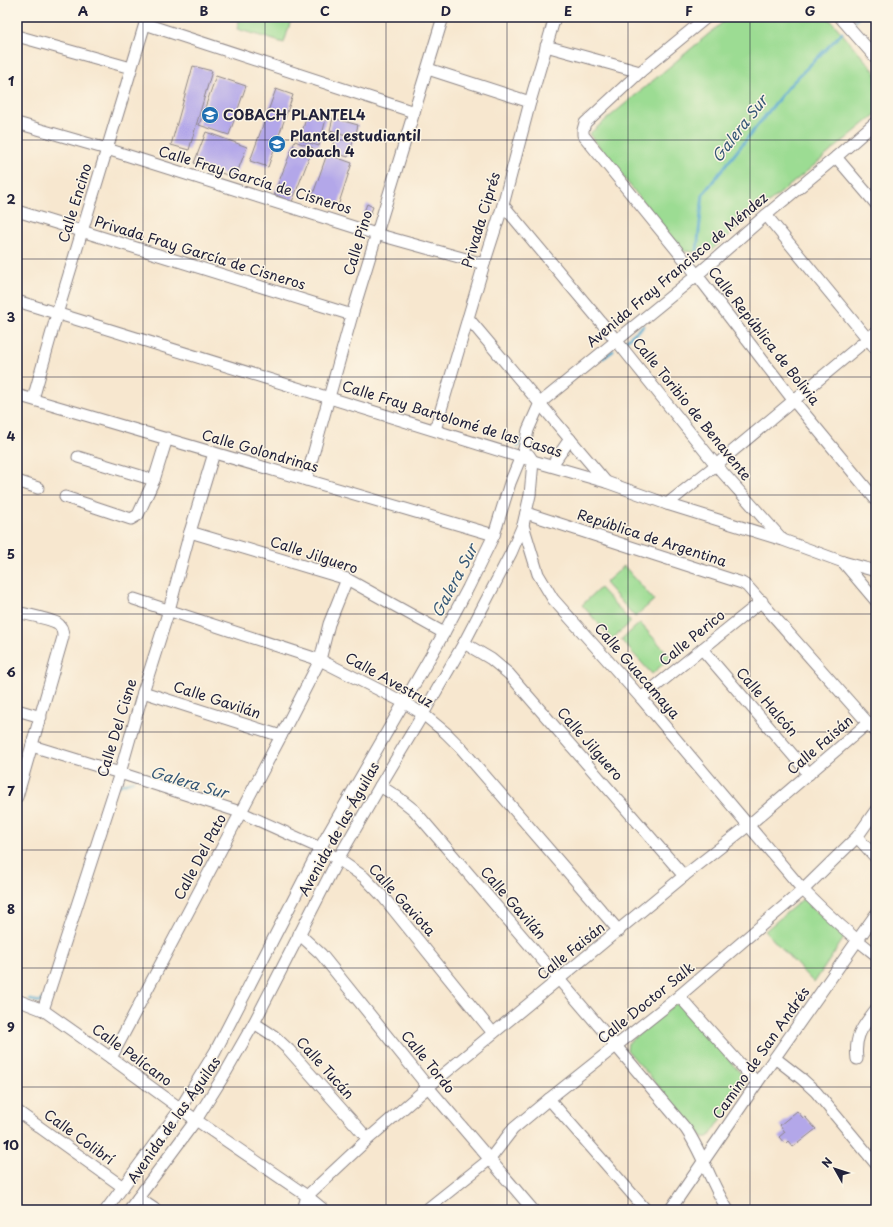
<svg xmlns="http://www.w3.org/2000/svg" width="893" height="1227" font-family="'Playpen Sans',sans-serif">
	<rect width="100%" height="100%" fill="#fcf5e5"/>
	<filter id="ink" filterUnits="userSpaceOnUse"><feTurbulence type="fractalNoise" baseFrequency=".025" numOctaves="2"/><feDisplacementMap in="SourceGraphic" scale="8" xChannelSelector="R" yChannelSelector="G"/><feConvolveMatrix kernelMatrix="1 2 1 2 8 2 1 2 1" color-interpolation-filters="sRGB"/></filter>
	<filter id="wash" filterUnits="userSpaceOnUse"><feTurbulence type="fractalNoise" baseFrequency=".012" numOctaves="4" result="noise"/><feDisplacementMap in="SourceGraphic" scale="16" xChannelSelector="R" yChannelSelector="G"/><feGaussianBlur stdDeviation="0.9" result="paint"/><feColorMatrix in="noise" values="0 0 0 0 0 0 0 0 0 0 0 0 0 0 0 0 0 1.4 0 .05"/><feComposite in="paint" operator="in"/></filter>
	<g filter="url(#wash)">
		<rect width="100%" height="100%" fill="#f7e7cf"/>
		<g fill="#9cdc93" stroke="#5f7f67">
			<path d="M240 17H292L284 43 237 29Z"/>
			<path d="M729 17H828L876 73V114L708 253 682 251 589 134Z"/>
			<path d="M624 566 654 600 635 617 605 583Z"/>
			<path d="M600 588 631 622 612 639 582 605Z"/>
			<path d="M640 623 671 657 652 674 621 640Z"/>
			<path d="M804 898 817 912 843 932 844 938 814 983 765 931Z"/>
			<path d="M675 1004 680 1005 744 1077 745 1084 709 1137H703L627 1050 628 1043Z"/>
		</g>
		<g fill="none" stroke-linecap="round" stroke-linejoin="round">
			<g stroke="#52a7ce" stroke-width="3">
				<path d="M855 21 859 17"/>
				<path d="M696 260 703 194 788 87 842 33"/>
				<path d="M622 344 643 326"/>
				<path d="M603 358 613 351"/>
				<path d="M518 447 521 439"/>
				<path d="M119 786 122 784 133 781"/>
				<path d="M30 1000 41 1002 42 1000"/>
			</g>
		</g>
		<g id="blocks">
			<g fill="#b3a7e9">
				<path d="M193 66 212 71 189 150 171 145Z"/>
				<path d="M216 76 246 86 229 135 199 125Z"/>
				<path d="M276 89 293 95 268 167 250 161Z"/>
				<path d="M307 114 326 119 319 146 300 140Z"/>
				<path d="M333 118 358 125 355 137 330 130Z"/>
				<path d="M331 131 354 139 348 157 331 152 334 141 328 139Z"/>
				<path d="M206 132 247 147 235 178 194 163Z"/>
				<path d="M295 141 313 148 292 202 274 194Z"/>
				<path d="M327 154 352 163 338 206 312 197Z"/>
				<path d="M367 204 373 207 369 217 363 214Z"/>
				<path d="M797 1111 803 1118 805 1117 816 1129 793 1147 788 1141 785 1144 779 1137 785 1132 780 1125Z"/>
			</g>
		</g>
	</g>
	<g filter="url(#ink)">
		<use href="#blocks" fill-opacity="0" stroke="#8c8485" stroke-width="1"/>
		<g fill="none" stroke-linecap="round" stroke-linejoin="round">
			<defs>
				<g id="minor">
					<path d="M707 17 640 72 585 123 583 130V135L697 275 794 401 876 500"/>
					<path d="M840 17 876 58"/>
					<path d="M145 24 414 112"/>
					<path d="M17 36 131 68"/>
					<path d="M546 46 640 72"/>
					<path d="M428 69 530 102"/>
					<path d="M17 123 107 149 376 234 484 264"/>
					<path d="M836 157 876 204"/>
					<path d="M503 205 616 340 716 465 782 539"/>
					<path d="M17 211 352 315"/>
					<path d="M766 215 876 349"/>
					<path d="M17 301 533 461 606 482 667 504 783 540 843 562 876 571"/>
					<path d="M468 318 606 482"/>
					<path d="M17 395 494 535"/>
					<path d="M33 399 57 314 147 17"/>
					<path d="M435 430 484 264 503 205 530 102 555 17"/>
					<path d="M78 457 154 480"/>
					<path d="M552 465 570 439"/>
					<path d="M306 480 352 315 443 17"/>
					<path d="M17 481 38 488"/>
					<path d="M65 497 131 519 138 515 154 480 167 438"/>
					<path d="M667 504 716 465 876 332"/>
					<path d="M526 513 742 583 747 586 876 732"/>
					<path d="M523 525 538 574 553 599 641 698 803 890C826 913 850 935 876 955"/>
					<path d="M190 532 347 579 444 633"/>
					<path d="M843 562 876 601"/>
					<path d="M134 599 320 660 403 702 423 714 446 733 460 747 619 931"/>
					<path d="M17 612C25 614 51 619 57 623 62 626 63 631 63 637L17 797"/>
					<path d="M464 643 491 659 509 674 684 876"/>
					<path d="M702 649 809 774"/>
					<path d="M143 692 281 736"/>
					<path d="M641 698 762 601"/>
					<path d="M17 710 41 717"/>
					<path d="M32 746 120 773 240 812 320 848 338 859 364 877 384 898 493 1033"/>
					<path d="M380 786 399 798 414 810 616 1046 686 1129C703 1154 711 1184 728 1210"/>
					<path d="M857 837 876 858"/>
					<path d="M299 934 321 954 428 1087 533 1210"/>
					<path d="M679 996 757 1083"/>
					<path d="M17 1000 43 1010 111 1058 196 1120 307 1196 324 1210"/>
					<path d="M43 1010 120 773 143 692 169 610 190 532 214 453"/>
					<path d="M254 1023 274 1036 289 1050 368 1139"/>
					<path d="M111 1058 281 736 320 660 329 624 347 579"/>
					<path d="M775 1058 802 1079 816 1092 876 1164"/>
					<path d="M857 1059C854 1035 863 1027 876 1009"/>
					<path d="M549 1099 646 1210"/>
					<path d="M17 1111 123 1187"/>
					<path d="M138 1198 156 1210"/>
					<path d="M106 1210 180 1109 215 1052 320 848 444 633 468 588 494 535 510 483 524 449 528 430 540 403 697 275 766 215 836 157 876 122"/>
					<path d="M129 1210 196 1120 226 1072 254 1023 338 859 380 786 423 714 464 643 511 553 523 525 530 495 533 461 529 455"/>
					<path d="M303 1210 307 1196 368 1139 428 1087 684 876 749 825 868 723"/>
					<path d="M426 1210 490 1159 513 1129 549 1099 679 996 803 890 857 837 876 810"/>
					<path d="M670 1210 757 1083 876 914"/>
				</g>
			</defs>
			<use href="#minor" stroke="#8c8485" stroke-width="13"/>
			<use href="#minor" stroke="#fff" stroke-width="11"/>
		</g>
	</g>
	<path fill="none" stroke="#22223b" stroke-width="1" stroke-opacity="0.55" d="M143 17V1210M265 17V1210M386 17V1210M507 17V1210M628 17V1210M750 17V1210M17 140H876M17 259H876M17 377H876M17 495H876M17 614H876M17 732H876M17 850H876M17 968H876M17 1087H876"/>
	<defs>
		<symbol id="school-disc" viewBox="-11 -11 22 22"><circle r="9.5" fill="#1f6fb2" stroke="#fcf5e5"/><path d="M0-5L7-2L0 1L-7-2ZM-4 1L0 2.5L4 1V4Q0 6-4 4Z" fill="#fff"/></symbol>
	</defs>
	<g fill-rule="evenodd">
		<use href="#school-disc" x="200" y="105" width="20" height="20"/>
		<use href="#school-disc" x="267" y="134" width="20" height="20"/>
	</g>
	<g text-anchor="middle" stroke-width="3" stroke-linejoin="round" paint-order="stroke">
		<g font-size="14" font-weight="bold" fill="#22223b" stroke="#fcf5e5" text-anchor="start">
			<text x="223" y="120">COBACH PLANTEL4</text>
			<text x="290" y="141">Plantel estudiantil<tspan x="290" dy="16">cobach 4</tspan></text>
		</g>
		<g font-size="14" fill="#22223b" stroke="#fcf5e5">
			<text transform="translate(255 180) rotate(17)" y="5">Calle Fray García de Cisneros</text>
			<text transform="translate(75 203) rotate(-73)" y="5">Calle Encino</text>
			<text transform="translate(481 220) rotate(-73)" y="5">Privada Ciprés</text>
			<text transform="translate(358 243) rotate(-73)" y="5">Calle Pino</text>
			<text transform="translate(200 253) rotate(17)" y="5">Privada Fray García de Cisneros</text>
			<text transform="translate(677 270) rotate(-40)" y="5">Avenida Fray Francisco de Méndez</text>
			<text transform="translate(764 336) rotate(52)" y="5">Calle República de Bolivia</text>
			<text transform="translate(692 409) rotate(51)" y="5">Calle Toribio de Benavente</text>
			<text transform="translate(452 419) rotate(17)" y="5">Calle Fray Bartolomé de las Casas</text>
			<text transform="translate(260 451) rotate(16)" y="5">Calle Golondrinas</text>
			<text transform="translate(652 538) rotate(18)" y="5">República de Argentina</text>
			<text transform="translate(314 555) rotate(18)" y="5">Calle Jilguero</text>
			<text transform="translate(692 638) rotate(-39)" y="5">Calle Perico</text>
			<text transform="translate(637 671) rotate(49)" y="5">Calle Guacamaya</text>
			<text transform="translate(389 680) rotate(29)" y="5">Calle Avestruz</text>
			<text transform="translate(217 700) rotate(18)" y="5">Calle Gavilán</text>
			<text transform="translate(767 702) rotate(49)" y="5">Calle Halcón</text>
			<text transform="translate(117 728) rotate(-73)" y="5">Calle Del Cisne</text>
			<text transform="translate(590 744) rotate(49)" y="5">Calle Jilguero</text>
			<text transform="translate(820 745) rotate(-41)" y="5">Calle Faisán</text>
			<text transform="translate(339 829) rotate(-61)" y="5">Avenida de las Águilas</text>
			<text transform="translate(200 857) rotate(-62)" y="5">Calle Del Pato</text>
			<text transform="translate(402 900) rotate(48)" y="5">Calle Gaviota</text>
			<text transform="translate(513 903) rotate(49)" y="5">Calle Gavilán</text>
			<text transform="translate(571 951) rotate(-39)" y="5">Calle Faisán</text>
			<text transform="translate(646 1003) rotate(-39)" y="5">Calle Doctor Salk</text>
			<text transform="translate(761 1053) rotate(-55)" y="5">Camino de San Andrés</text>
			<text transform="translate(132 1055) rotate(36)" y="5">Calle Pelícano</text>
			<text transform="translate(428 1062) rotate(51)" y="5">Calle Tordo</text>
			<text transform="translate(325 1068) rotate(48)" y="5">Calle Tucán</text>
			<text transform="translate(174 1120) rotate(-55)" y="5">Avenida de las Águilas</text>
			<text transform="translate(79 1137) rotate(36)" y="5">Calle Colibrí</text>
		</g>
		<g font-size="15" font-style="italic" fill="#355776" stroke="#fcf5e5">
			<text transform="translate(740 129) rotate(-52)" y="5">Galera Sur</text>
			<text transform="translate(455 581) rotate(-62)" y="5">Galera Sur</text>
			<text transform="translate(189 783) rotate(16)" y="5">Galera Sur</text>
		</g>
	</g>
	<rect width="893" height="1227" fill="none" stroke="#fcf5e5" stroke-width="44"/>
	<g transform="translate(835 1169) rotate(309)" stroke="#fcf5e5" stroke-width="3" paint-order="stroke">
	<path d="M0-3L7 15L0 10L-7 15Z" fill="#22223b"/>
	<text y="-6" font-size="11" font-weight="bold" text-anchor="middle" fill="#22223b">N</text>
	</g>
	<rect x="22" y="22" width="849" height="1183" fill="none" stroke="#22223b" stroke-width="1.5"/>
	<g font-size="13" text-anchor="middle" font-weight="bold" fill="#22223b">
		<text x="83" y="16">A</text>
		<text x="204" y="16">B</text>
		<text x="325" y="16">C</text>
		<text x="446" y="16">D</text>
		<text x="568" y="16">E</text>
		<text x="689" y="16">F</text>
		<text x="810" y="16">G</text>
		<text x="11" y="86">1</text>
		<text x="11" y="204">2</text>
		<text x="11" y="322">3</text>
		<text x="11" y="441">4</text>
		<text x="11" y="559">5</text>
		<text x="11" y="677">6</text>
		<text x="11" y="796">7</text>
		<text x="11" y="914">8</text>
		<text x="11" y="1032">9</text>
		<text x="11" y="1150">10</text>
	</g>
</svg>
